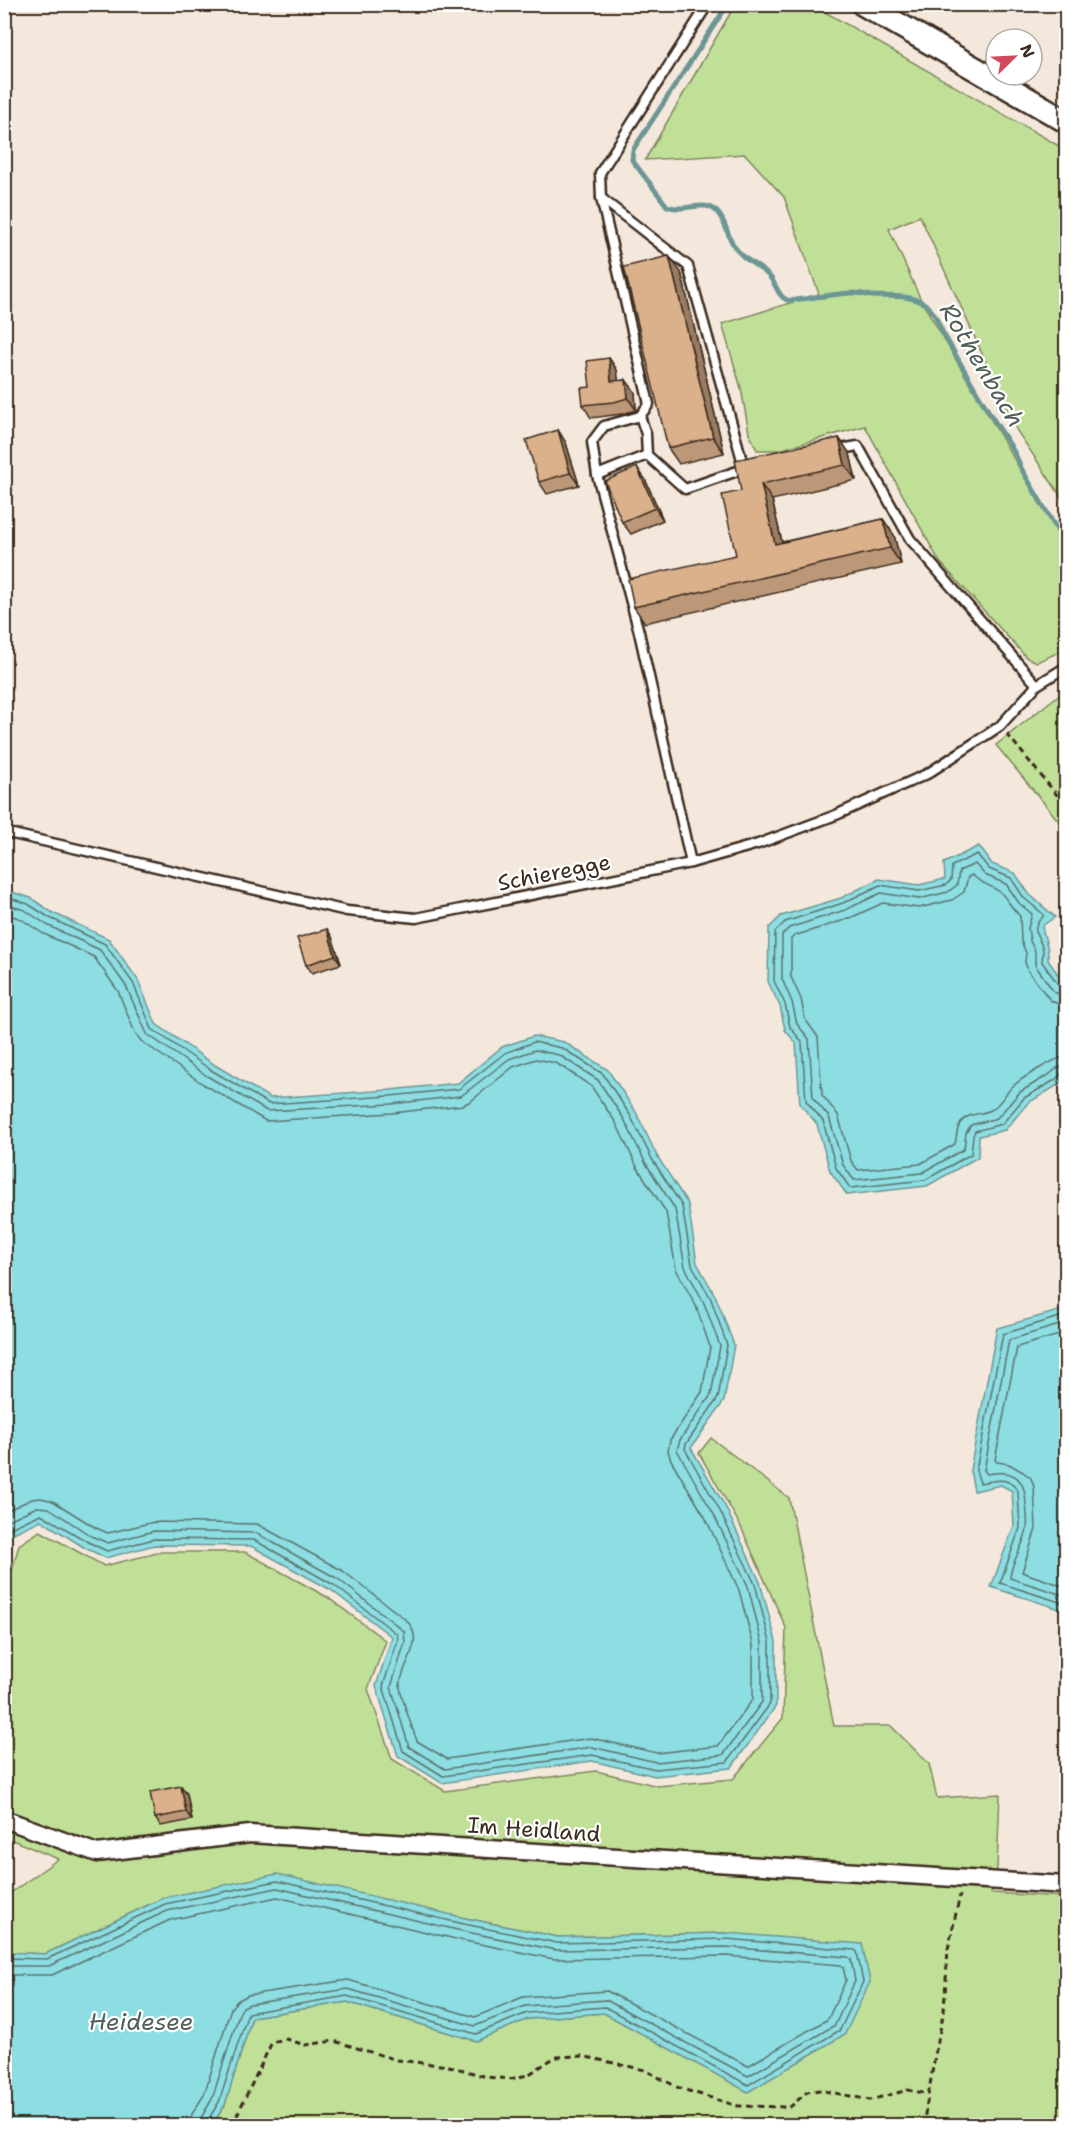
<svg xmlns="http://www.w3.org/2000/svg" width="1071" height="2130" font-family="'Shantell Sans',sans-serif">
	<rect width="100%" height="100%" fill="#f4e8dc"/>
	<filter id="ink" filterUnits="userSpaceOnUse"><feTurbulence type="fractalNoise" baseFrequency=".0167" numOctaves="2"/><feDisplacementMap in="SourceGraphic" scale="12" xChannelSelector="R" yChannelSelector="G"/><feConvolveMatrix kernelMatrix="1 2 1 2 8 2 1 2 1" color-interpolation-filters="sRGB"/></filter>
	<g filter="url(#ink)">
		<g fill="#c0e098" stroke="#7e855b" stroke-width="1.5">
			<path d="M735 5H813L1066 150V504L1017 431 920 216 889 229 921 300 1066 548V649L1037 662 1027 658 939 561 865 426 779 450H757L749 433 741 388 722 324 819 294 784 197 745 154 645 160Z"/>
			<path d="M1066 689V830L996 745Z"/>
			<path d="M711 1438 789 1498 834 1726H891L929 1764 937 1798 1000 1794 997 1868 991 1893 1066 1897V2125H212L225 2105 252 2017 347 2002 476 2041 528 2019 604 2013 748 2092 845 2034 727 1933 558 1937 465 1918 163 1898 45 1954 5 1952 4 1898 58 1859 5 1837V1595L19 1545 40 1531 104 1566 161 1552H245L327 1597 386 1641 368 1689 392 1759 445 1791 596 1771 658 1786 733 1779 783 1718 786 1628 740 1525 699 1453Z"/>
		</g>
		<g fill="#8cdee3" stroke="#6c9694" stroke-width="1.5">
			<path d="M979 846 992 864 1015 873 1029 894 1055 917 1042 926C1044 941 1050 945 1048 960L1066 986V1077L1058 1085 1028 1103 1005 1130 979 1136 978 1157 927 1186 847 1195 830 1171 817 1124 800 1104 796 1043 785 1030 780 1006 768 982 769 928 781 916 841 898 879 879 919 885 945 879 944 863Z"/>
			<path d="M5 890 31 898 53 913 109 939 138 980 156 1024 215 1065 270 1098 390 1090 458 1083 502 1047 534 1036 564 1042 608 1070 636 1112 657 1156 688 1204 697 1263 716 1297 734 1345 724 1401 691 1448 725 1506 760 1582 776 1641V1706L731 1768 655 1776 592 1761 442 1783 398 1756 376 1686 392 1637 331 1590 251 1546 154 1545 106 1558 85 1548 41 1520 5 1537Z"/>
			<path d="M1066 1309V1611L991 1587 1014 1526 1012 1491 1001 1485 974 1491 970 1470 997 1328Z"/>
			<path d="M277 1874 465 1918 558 1937 727 1933 862 1944 870 1982 845 2034 748 2092 604 2013 528 2019 476 2041 347 2002 252 2017 225 2105 212 2125H5V1952L45 1954 163 1898Z"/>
		</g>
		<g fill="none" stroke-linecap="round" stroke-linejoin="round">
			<g stroke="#5b726d" stroke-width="1.5">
				<path d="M4 896 28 904 50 918 105 944 133 983 152 1029 211 1070 269 1104 390 1096 459 1089 505 1053 534 1042 562 1048 603 1074 630 1115 652 1159 682 1206 692 1265 711 1299 727 1345 718 1398 686 1444 685 1449 719 1509 755 1584 770 1642V1704L727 1762 656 1769 592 1755 443 1776 403 1751 383 1686 398 1640 397 1634 334 1585 254 1540 154 1539 107 1551 88 1542 41 1514 4 1531"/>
				<path d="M4 904 25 910 47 925 100 950 126 986 147 1034 207 1076 267 1111 391 1104 461 1096 509 1059 535 1050 559 1055 598 1080 624 1119 645 1162 675 1209 685 1267 704 1303 720 1346 711 1395 680 1440 677 1450 713 1513 748 1586 762 1643V1702L723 1755 656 1762 592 1747 445 1769 409 1747 391 1687 405 1642 404 1631 338 1579 256 1533 154 1531 108 1543 91 1536 49 1508 37 1507 4 1522"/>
				<path d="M4 913 21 919 42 933 94 957 118 991 135 1033 141 1041 203 1084 266 1121 392 1113 463 1105 471 1101 513 1067 536 1059 556 1063 591 1086 616 1123 637 1167 666 1212 676 1269 696 1306 710 1347 702 1392 670 1440 668 1451 671 1460 705 1517 739 1590 753 1644V1699L718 1746 657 1753 591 1738 447 1759 417 1741C413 1730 400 1695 400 1686 402 1662 428 1640 405 1619L343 1571 257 1524 154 1522 108 1533 96 1528 53 1501 41 1498 32 1499 4 1512"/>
				<path d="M1066 989 1060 987 1042 962C1042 958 1043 955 1043 951 1042 938 1027 930 1043 917V914L1024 898 1011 878 989 869 977 854 952 866 951 880 946 885 919 891 880 885 843 903 785 922 775 932 774 981 785 1004 790 1027 802 1042 806 1101 823 1121 836 1168 850 1188 925 1180 971 1154 973 1136 975 1131 1002 1124 1024 1098 1055 1080 1061 1074 1066 1073"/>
				<path d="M1066 997 1054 992 1035 965V951L1030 941 1028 928 1032 914 1019 903 1006 884 985 875 975 864 959 871 957 885 948 892 919 899 881 893 845 910 789 928 782 935V979L792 1002 797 1024 809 1039 813 1098 829 1117 843 1165 854 1180 922 1173 964 1149 966 1133 971 1125 997 1118 1020 1092 1050 1074 1057 1068 1066 1066"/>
				<path d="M1066 1006 1058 1004 1050 1000 1028 971 1025 962 1026 953 1021 941 1020 916C1012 909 1008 900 1001 893 995 887 981 884 972 875L968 877 964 892 952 900 919 908 883 903 848 919 794 936 791 939V977L801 999 805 1019 818 1037 822 1095 838 1115 851 1161 858 1170 920 1164 955 1144C957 1136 956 1129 961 1122 970 1112 981 1115 991 1110 1000 1105 1006 1092 1013 1086 1022 1078 1056 1057 1066 1057"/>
				<path d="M1066 1315 1003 1334 976 1470 980 1483C994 1481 1008 1475 1018 1491L1020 1528 1000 1583 1066 1604"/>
				<path d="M1066 1323 1009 1340 984 1470 987 1474C1014 1469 1025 1477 1026 1505 1027 1512 1028 1521 1027 1529 1024 1546 1011 1561 1010 1578L1066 1596"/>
				<path d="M1066 1333 1017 1347 995 1460 997 1462 1009 1464 1023 1472 1031 1478 1034 1487 1036 1529 1022 1572 1066 1587"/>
				<path d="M4 1958 47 1959 165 1904 277 1881 464 1924 557 1943 726 1939 855 1950 857 1952 863 1982 840 2030 748 2085 605 2007 527 2013 476 2034 347 1996 248 2013 219 2102 208 2120 207 2126"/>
				<path d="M4 1966H49L167 1911 277 1888 462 1931 556 1950 726 1947 848 1957 851 1959 855 1981 835 2025 748 2076 606 2000 525 2006 475 2026 348 1989 250 2004 243 2007 239 2014 212 2099 201 2118 200 2126"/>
				<path d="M4 1975H52L170 1920 277 1897 460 1940 554 1959 726 1956 841 1965 843 1967 846 1980 828 2019 748 2066 607 1991 523 1997 475 2017 348 1980 248 1995 237 2001 231 2008 204 2095 192 2114 190 2126"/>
			</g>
			<path stroke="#6c9694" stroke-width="5" d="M728 4 633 150 632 160 667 206C683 213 703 200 715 210 725 218 727 235 734 246 743 260 756 264 768 275 776 282 777 296 787 300 792 302 842 292 854 293 860 293 866 295 872 296 890 297 910 294 925 304 935 311 938 324 944 335 960 362 975 390 992 417 1002 434 1015 449 1021 468L1066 545"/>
			<defs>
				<g id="lane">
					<path d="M708 4 600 173 601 198 688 266 744 467"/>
					<path d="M640 416 646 434 647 455 685 489 746 468"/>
					<path d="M835 450 858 446 910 539 1037 685"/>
					<path d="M647 455 597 475 639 632 691 863"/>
					<path d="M597 475 592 442 604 426 640 416 649 404 601 198"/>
					<path d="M4 832 347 911 416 918 691 863 758 844 836 815 927 774 1000 726 1037 685 1066 667"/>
				</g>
				<path id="street" d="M4 1819 97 1853 250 1834 1066 1885"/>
				<path id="secondary" d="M863 4 1066 121"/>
			</defs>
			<use href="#lane" stroke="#3b2a1e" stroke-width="13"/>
			<use href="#street" stroke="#3b2a1e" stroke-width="21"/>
			<use href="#secondary" stroke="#3b2a1e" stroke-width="27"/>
			<g stroke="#3b2a1e" stroke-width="3" stroke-dasharray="6 4.5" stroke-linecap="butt">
				<path d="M1007 734 1066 806"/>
				<path d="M236 2126V2117L272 2042 286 2039 305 2045 334 2041 397 2060 449 2066 487 2077 510 2079 528 2075 555 2057 582 2056 645 2070 679 2088 738 2106 790 2107 807 2092 820 2090 870 2100 908 2090 929 2094"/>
				<path d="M923 2126 935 2055 944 2010 948 1949 960 1895"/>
			</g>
			<use href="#lane" stroke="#fff" stroke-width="8"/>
			<use href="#street" stroke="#fff" stroke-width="16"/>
			<use href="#secondary" stroke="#fff" stroke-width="22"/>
		</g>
		<g fill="#bc9878" stroke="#3b2a1e" stroke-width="1.5">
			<path d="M681 272 724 453 679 464 668 448Z"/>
			<path d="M609 358 617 370 618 381 626 380 635 392 636 410 622 414 591 418 583 405 590 387Z"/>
			<path d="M558 430 566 443 579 485 547 494 539 482Z"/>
			<path d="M839 438 850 454 856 480 772 500 782 542 883 519 894 535 901 564 645 623 634 607 736 555 741 491Z"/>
			<path d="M645 479 663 520 631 534 622 522Z"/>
			<path d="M327 929 332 937 341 964 312 973 306 965Z"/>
			<path d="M181 1786 187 1794 192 1820 161 1826 155 1818Z"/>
		</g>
		<g fill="#997c62" stroke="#3b2a1e" stroke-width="1.5">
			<path d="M669 256 681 272 724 453 713 437Z"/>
			<path d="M609 358 617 370 620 393 611 381Z"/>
			<path d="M626 380 635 392 636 410 628 398Z"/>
			<path d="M558 430 566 443 579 485 570 473Z"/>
			<path d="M839 438 850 454 856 480 845 465Z"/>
			<path d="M637 467 645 479 663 520 655 508Z"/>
			<path d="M761 484 772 500 786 560 775 544Z"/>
			<path d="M883 519 894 535 901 564 890 548Z"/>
			<path d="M327 929 332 937 341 964 335 955Z"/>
			<path d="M181 1786 187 1794 192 1820 186 1812Z"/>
		</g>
		<g fill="#dbb18c" stroke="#3b2a1e" stroke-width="1.5">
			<path d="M669 256 713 437 668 448 624 267Z"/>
			<path d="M609 358 611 381 626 380 628 398 614 402 583 405 581 388 590 387 587 361Z"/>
			<path d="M558 430 570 473 539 482 526 440Z"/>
			<path d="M839 438 845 465 761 484 775 544 883 519 890 548 634 607 628 579 736 555 722 495 741 491 735 460Z"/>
			<path d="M637 467 655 508 622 522 605 481Z"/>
			<path d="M327 929 335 955 306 965 297 938Z"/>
			<path d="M181 1786 186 1812 155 1818 150 1792Z"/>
		</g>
	</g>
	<g text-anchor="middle" stroke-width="4.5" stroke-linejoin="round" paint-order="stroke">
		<g font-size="22" fill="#3b2a1e" stroke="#fff">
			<text transform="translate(554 872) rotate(-11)" y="8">Schieregge</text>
			<text transform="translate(534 1829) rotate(4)" y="8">Im Heidland</text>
		</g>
		<g font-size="24" font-style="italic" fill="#536059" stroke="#fff">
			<text transform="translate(982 365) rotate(59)" y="8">Rothenbach</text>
			<text x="141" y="2030">Heidesee</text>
		</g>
	</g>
	<rect width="1071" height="2130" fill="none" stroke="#fff" stroke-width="24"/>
	<rect x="12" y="12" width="1047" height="2106" fill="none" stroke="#3b2a1e" stroke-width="2" filter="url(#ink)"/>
	<g transform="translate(1014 57) rotate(66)"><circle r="28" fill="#ffffff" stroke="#b1aaa5" stroke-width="1.5"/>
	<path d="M0-4.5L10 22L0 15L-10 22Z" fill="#d1495b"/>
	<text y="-9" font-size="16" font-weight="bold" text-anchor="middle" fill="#3b2a1e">N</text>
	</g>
</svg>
